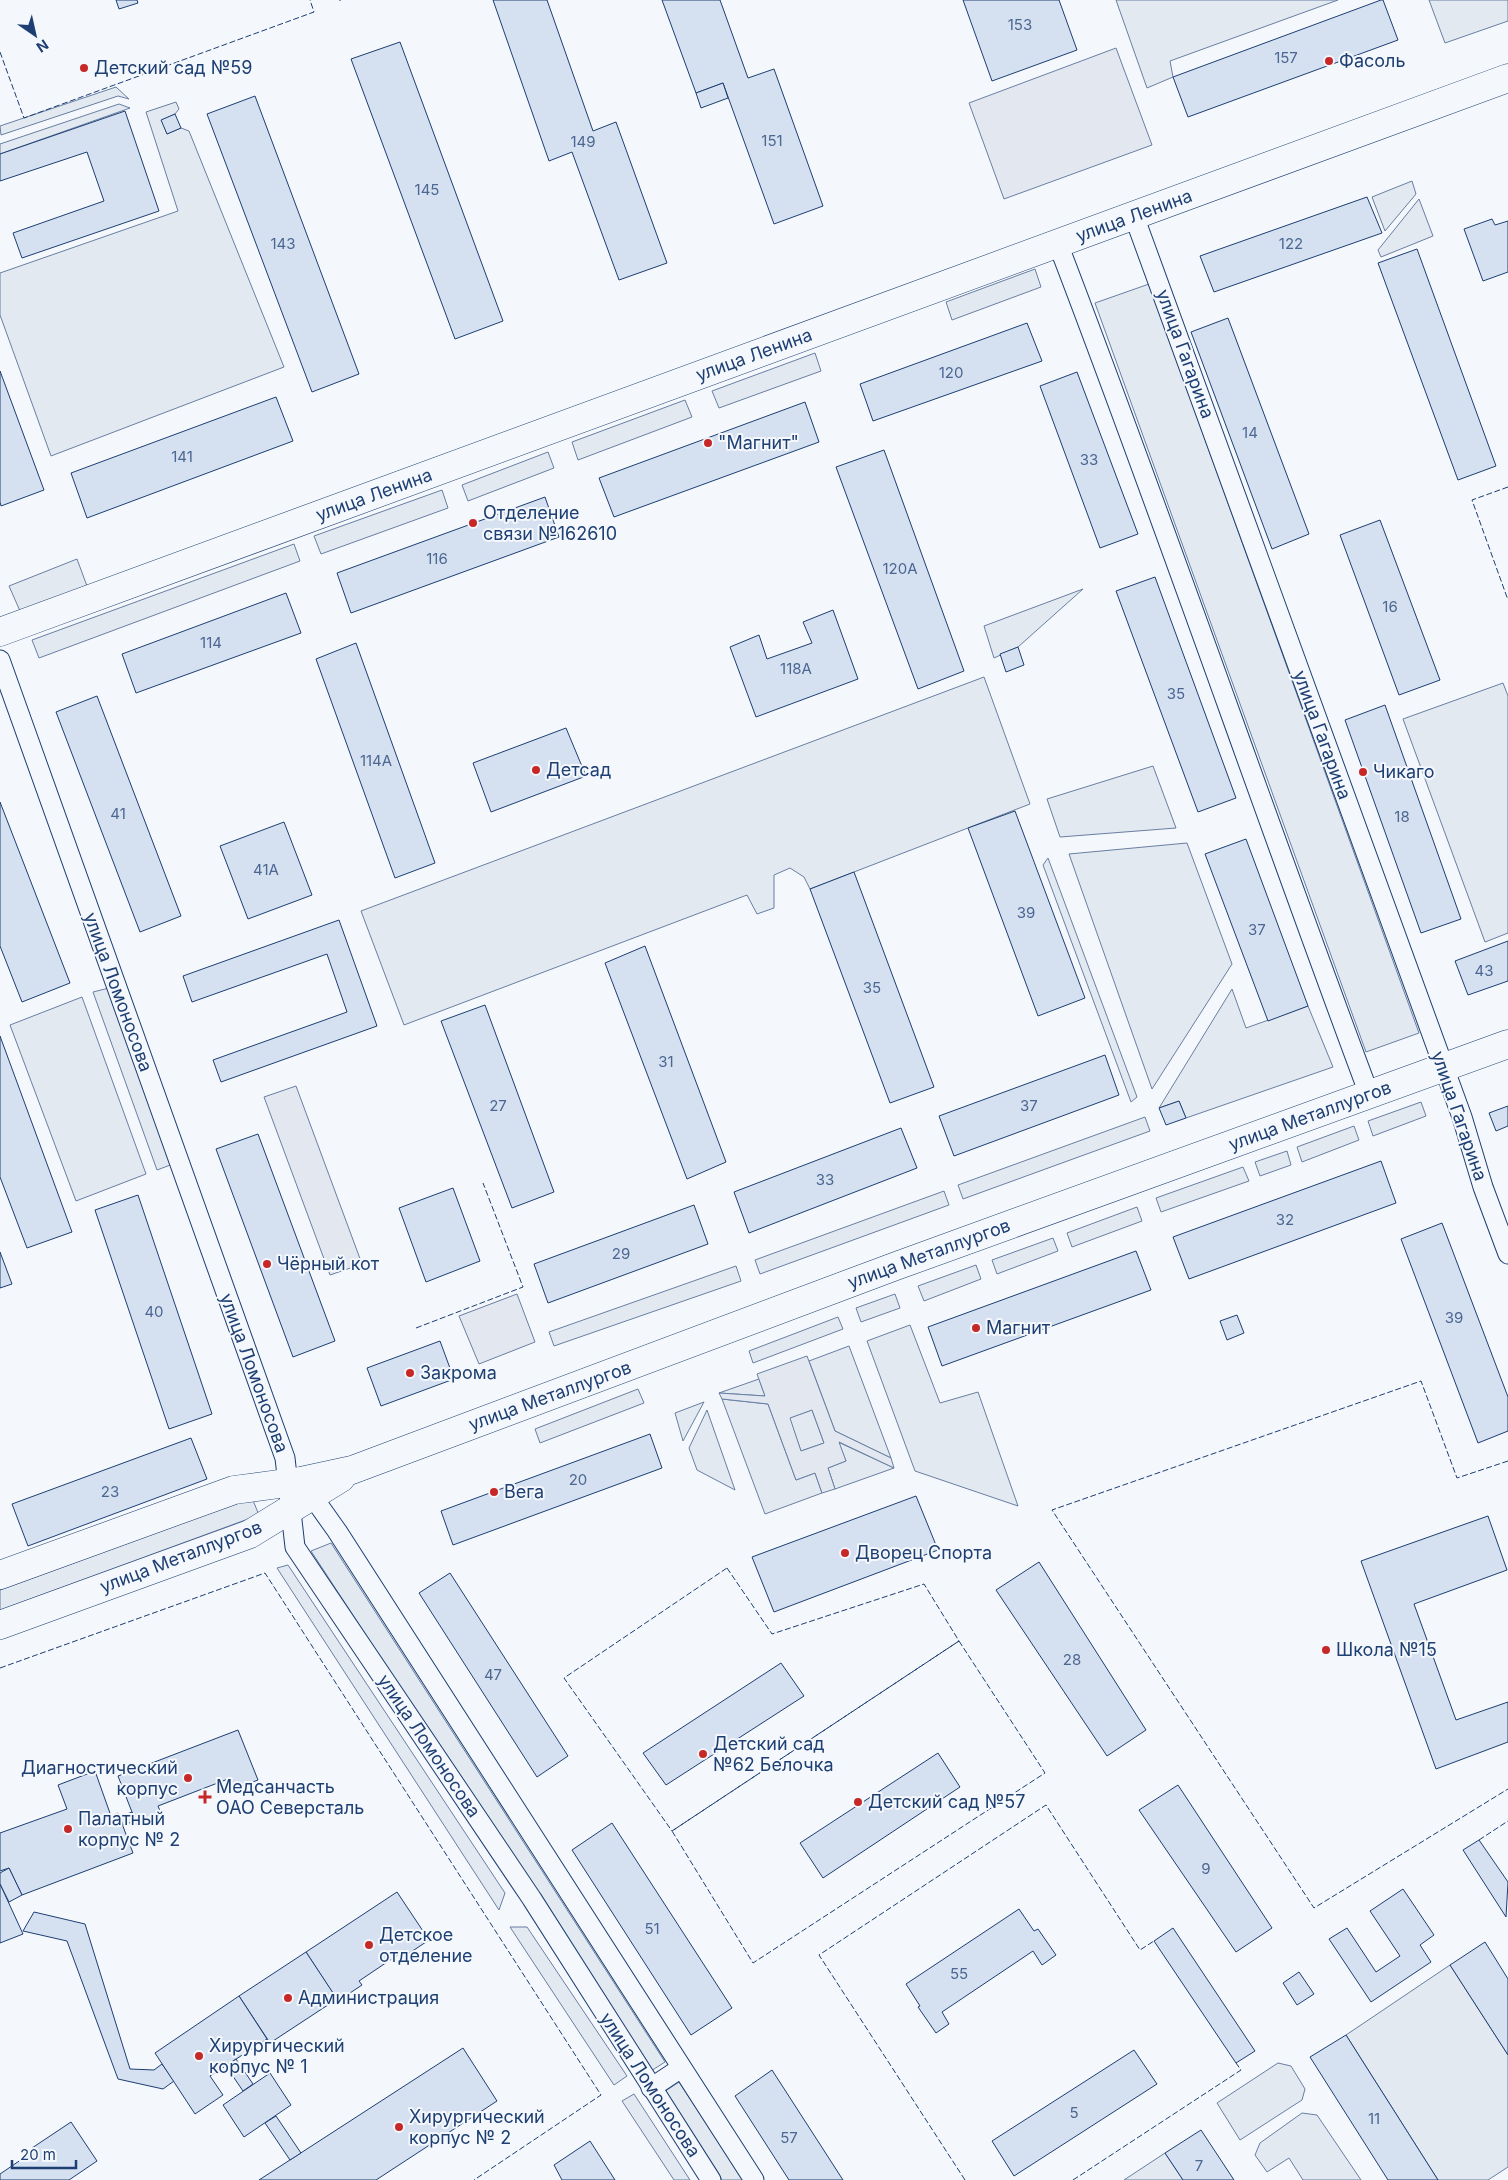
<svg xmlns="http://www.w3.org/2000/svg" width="1508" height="2180" font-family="Inter,sans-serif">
	<rect width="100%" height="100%" fill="#f4f7fb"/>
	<g fill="#e3e9f0" stroke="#687fa3">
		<path d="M1116 0H1338L1170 61 1173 77 1147 88Z"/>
		<path d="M1429 0H1508V21L1445 43Z"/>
		<path d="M116 87 129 99 118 96 1 135 0 126Z"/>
		<path d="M176 102 179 109 175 114 162 120 167 134 181 128 189 131 284 367 51 456 0 315V273L178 211 146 112Z"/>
		<path d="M119 104 130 108 0 154V144Z"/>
		<path d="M1412 181 1416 194 1385 231 1372 197Z"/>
		<path d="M1419 199 1433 236 1381 257 1378 250Z"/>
		<path d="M1035 269 1041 287 952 320 946 302Z"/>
		<path d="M1149 284 1419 1033 1366 1052 1095 303Z"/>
		<path d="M815 353 821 371 719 408 712 391Z"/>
		<path d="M685 400 692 417 578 460 572 442Z"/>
		<path d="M548 452 554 468 468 501 462 485Z"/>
		<path d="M442 490 448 508 321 554 314 536Z"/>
		<path d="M294 544 300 561 39 658 32 640Z"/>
		<path d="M77 559 87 586 20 611 9 586Z"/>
		<path d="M1083 589 1018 647 994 658 984 626Z"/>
		<path d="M984 677 1030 804 810 889 804 877 790 868 774 875V908L757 914 747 895 404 1025 361 911Z"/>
		<path d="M1503 683 1508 696V933L1485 942 1403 719Z"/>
		<path d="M1153 766 1176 828 1060 837 1047 799Z"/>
		<path d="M1187 843 1232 964 1152 1089 1069 854Z"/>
		<path d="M1048 858 1137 1097 1131 1102 1043 865Z"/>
		<path d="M109 988 173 1164 157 1170 93 992Z"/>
		<path d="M1232 989 1246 1028 1308 1006 1333 1067 1186 1118 1179 1101 1159 1108Z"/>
		<path d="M82 997 146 1174 76 1201 10 1025Z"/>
		<path d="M1421 1102 1426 1116 1373 1136 1368 1121Z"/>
		<path d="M1145 1117 1150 1131 963 1199 958 1185Z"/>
		<path d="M1354 1126 1359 1140 1302 1162 1297 1147Z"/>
		<path d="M1287 1151 1291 1165 1260 1176 1255 1162Z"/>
		<path d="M1243 1167 1249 1181 1161 1212 1156 1198Z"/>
		<path d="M944 1191 949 1205 760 1274 755 1260Z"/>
		<path d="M1137 1207 1142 1221 1072 1247 1067 1233Z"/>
		<path d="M1053 1238 1058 1251 997 1274 992 1260Z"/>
		<path d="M976 1265 981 1279 924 1301 918 1286Z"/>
		<path d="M736 1266 741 1281 554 1346 549 1332Z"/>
		<path d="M895 1294 900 1308 861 1322 856 1308Z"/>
		<path d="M838 1317 843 1329 753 1363 749 1351Z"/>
		<path d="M910 1325 940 1403 978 1392 1018 1506 915 1471 867 1341Z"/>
		<path d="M849 1346 891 1458 835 1431 809 1361Z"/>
		<path d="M759 1379 765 1396 719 1393Z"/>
		<path d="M638 1389 644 1403 540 1443 535 1429Z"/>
		<path d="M722 1399 768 1404 796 1480 815 1473 822 1493 765 1514Z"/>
		<path d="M704 1402 683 1441 675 1413Z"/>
		<path d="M707 1410 735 1490 697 1470 689 1448Z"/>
		<path d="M812 1410 824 1443 801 1451 789 1418Z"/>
		<path d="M838 1442 894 1468 835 1489 828 1468 846 1461Z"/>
		<path d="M252 1498 259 1515 0 1610V1590Z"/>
		<path d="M331 1543 665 2062 651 2071 311 1551Z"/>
		<path d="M288 1565 505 1893 499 1910 277 1568Z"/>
		<path d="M510 1927H527L627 2076 614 2085Z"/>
		<path d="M1450 1965 1508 2055V2167L1488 2180H1438L1346 2035Z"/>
		<path d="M1278 2063 1291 2066 1305 2089 1302 2100 1240 2140 1217 2103Z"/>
		<path d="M679 2082 743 2180H722L664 2092Z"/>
		<path d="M634 2094 690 2180H674L622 2101Z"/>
		<path d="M1302 2113 1317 2115 1361 2180H1303L1289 2158 1267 2172 1255 2155 1260 2143Z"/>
		<path d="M1165 2153 1183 2180H1124Z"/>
	</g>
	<g fill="#e3e8f0" stroke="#687fa3" fill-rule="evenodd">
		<path d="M1116 48 1152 145 1004 199 969 103Z"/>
		<path d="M296 1086 362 1264 330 1275 264 1097Z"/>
		<path d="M517 1294 535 1342 479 1364 459 1316Z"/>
		<path d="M807 1356 835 1431 891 1458 894 1468 839 1442 846 1461 828 1468 835 1489 822 1493 815 1473 796 1480 768 1404 722 1399 719 1393 765 1396 757 1374ZM812 1410 824 1443 801 1451 790 1418Z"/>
	</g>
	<g fill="#d5e0f0" stroke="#1d3f73">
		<path d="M116 0H137L138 3 119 9Z"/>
		<path d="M493 0H547L593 131 616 122 667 263 619 280 572 152 549 161Z"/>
		<path d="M662 0H720L748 78 774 69 823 206 774 224 723 83 696 93Z"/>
		<path d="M963 0H1059L1077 50 992 81Z"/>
		<path d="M1381 0H1383L1398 40 1188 117 1173 77Z"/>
		<path d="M400 42 503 321 455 339 351 59Z"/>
		<path d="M723 83 728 98 701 108 696 93Z"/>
		<path d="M255 96 359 374 312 392 207 114Z"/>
		<path d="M125 111 159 211 22 258 13 233 104 201 87 152 0 181V154Z"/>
		<path d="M175 114 181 128 167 134 161 120Z"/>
		<path d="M1367 197 1382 233 1214 292 1200 256Z"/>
		<path d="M1492 219 1495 225 1508 221V272L1483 281 1464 229Z"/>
		<path d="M1417 249 1496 466 1458 480 1378 263Z"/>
		<path d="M1228 318 1309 534 1272 549 1191 332Z"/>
		<path d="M1027 323 1042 361 873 421 860 384Z"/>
		<path d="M0 371 44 490 1 506 0 502Z"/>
		<path d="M1077 372 1138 534 1100 548 1040 386Z"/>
		<path d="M276 397 293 441 87 518 71 473Z"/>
		<path d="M805 402 819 442 614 517 599 478Z"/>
		<path d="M884 450 964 671 918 689 836 467Z"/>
		<path d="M545 497 559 537 351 613 337 573Z"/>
		<path d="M1380 520 1440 680 1399 695 1340 535Z"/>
		<path d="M1155 577 1236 798 1198 812 1116 591Z"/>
		<path d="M286 593 301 633 136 693 122 654Z"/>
		<path d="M833 610 858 679 756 717 730 647 759 635 767 659 812 643 803 622Z"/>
		<path d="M356 643 435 863 395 878 316 659Z"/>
		<path d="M1018 647 1024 665 1006 672 1000 654Z"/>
		<path d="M97 696 181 916 140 932 56 712Z"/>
		<path d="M1385 705 1461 919 1421 933 1345 720Z"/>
		<path d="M566 728 586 776 491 812 473 763Z"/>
		<path d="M0 802 70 983 22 1002 0 946Z"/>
		<path d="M1015 811 1085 998 1038 1016 968 828Z"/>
		<path d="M284 822 312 895 248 919 220 846Z"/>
		<path d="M1246 839 1308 1006 1268 1021 1205 854Z"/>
		<path d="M854 872 934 1087 890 1103 810 889Z"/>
		<path d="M339 920 377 1026 221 1082 213 1060 347 1012 327 954 192 1002 183 976Z"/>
		<path d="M1508 941V981L1468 995 1455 961Z"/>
		<path d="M645 946 726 1162 687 1179 605 963Z"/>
		<path d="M485 1005 554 1192 512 1208 441 1021Z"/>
		<path d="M0 1036 72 1232 27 1248 0 1177Z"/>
		<path d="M1105 1055 1119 1095 954 1156 939 1116Z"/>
		<path d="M1179 1101 1186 1118 1166 1125 1159 1108Z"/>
		<path d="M1508 1106V1126L1496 1131 1489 1113Z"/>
		<path d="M901 1128 917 1168 749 1233 734 1192Z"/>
		<path d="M258 1134 335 1341 293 1357 216 1149Z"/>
		<path d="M1381 1161 1396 1203 1189 1279 1173 1237Z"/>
		<path d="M453 1188 480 1261 426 1282 399 1208Z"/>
		<path d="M138 1195 212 1414 169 1429 95 1210Z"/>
		<path d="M694 1205 708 1244 548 1303 534 1264Z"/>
		<path d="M1442 1223 1508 1397V1431L1478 1443 1401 1239Z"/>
		<path d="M1136 1251 1151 1290 942 1366 928 1327Z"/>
		<path d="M0 1252 12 1284 0 1288Z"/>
		<path d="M1237 1315 1244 1333 1227 1340 1220 1321Z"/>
		<path d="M440 1341 454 1379 381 1406 367 1368Z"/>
		<path d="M650 1434 662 1468 453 1545 441 1511Z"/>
		<path d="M191 1438 207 1479 28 1546 12 1504Z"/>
		<path d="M916 1496 938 1550 774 1612 752 1557Z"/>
		<path d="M1488 1516 1507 1570 1414 1604 1456 1720 1508 1702V1742L1436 1769 1361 1561Z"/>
		<path d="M1039 1562 1146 1730 1107 1756 996 1590Z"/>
		<path d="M450 1573 568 1756 537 1777 419 1593Z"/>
		<path d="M781 1663 804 1696 666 1785 643 1753Z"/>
		<path d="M238 1730 258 1780 232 1790 228 1779 158 1806 162 1816 137 1825 118 1776Z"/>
		<path d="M938 1753 960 1787 823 1878 800 1843Z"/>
		<path d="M95 1771 111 1816 118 1813 133 1853 22 1895 9 1868 0 1871V1833L67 1809 58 1785Z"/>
		<path d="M1178 1785 1272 1928 1236 1952 1139 1810Z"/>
		<path d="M132 1812 135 1821 123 1825 120 1817Z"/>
		<path d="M612 1823 732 2008 691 2035 572 1850Z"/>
		<path d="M1479 1840 1508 1882 1506 1917 1463 1850Z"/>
		<path d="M9 1868 22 1895 9 1902 0 1884V1873Z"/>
		<path d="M0 1884 23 1934 0 1943Z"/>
		<path d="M1403 1889 1434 1935 1420 1945 1431 1962 1371 2002 1329 1939 1347 1928 1376 1972 1400 1956 1370 1911Z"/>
		<path d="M397 1892 429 1940 408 1954 405 1950 359 1981 362 1985 338 2001 306 1952Z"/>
		<path d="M1019 1909 1034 1931 1038 1929 1056 1955 1042 1965 1033 1951 942 2012 949 2024 936 2033 918 2007 920 2006 906 1984Z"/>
		<path d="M34 1912 85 1924 130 2069 154 2070 162 2064 174 2081 163 2089 118 2079 67 1941 23 1931Z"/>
		<path d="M1173 1928 1255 2051 1236 2063 1154 1941Z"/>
		<path d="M1485 1942 1508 1979V2055L1450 1965Z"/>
		<path d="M306 1952 337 1999 270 2043 239 1996Z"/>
		<path d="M1299 1972 1314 1994 1297 2005 1283 1983Z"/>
		<path d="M239 1996 267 2039 210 2076 223 2095 195 2114 155 2053Z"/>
		<path d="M1346 2035 1438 2180H1388L1310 2057Z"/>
		<path d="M463 2048 497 2101 376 2180H259Z"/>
		<path d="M1134 2050 1157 2084 1014 2176 992 2141Z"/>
		<path d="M236 2059 253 2084 243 2091 226 2066Z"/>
		<path d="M772 2070 843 2180H789L735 2096Z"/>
		<path d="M270 2073 291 2105 244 2137 223 2105Z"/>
		<path d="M276 2116 301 2153 290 2160 265 2123Z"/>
		<path d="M71 2122 97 2161 69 2180H0V2174L34 2151 32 2148Z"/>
		<path d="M1201 2130 1234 2180H1183L1165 2153Z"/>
		<path d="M590 2141 615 2180H562L554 2165Z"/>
	</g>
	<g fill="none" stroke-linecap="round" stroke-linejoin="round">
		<defs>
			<g id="street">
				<path d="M1134 216 1462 1117 1483 1187 1508 1254"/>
				<path d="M1058 244C1166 525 1263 811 1369 1094"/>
				<path d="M0 660 285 1458 295 1547 532 1899 711 2180"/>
				<path d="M305 1486 337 1531 754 2180"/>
				<path d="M651 2088 681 2068"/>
			</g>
			<g id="secondary">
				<path d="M0 632 1508 78"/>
				<path d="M0 1575 234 1490 301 1481 352 1470 896 1266 1508 1044"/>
				<path d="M0 1625 250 1534 341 1478"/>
			</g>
		</defs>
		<use href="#street" stroke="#1d3f73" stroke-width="21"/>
		<use href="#secondary" stroke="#1d3f73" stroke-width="29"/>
		<use href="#street" stroke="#f4f7fb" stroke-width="19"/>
		<use href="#secondary" stroke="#f4f7fb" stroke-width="28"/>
		<g stroke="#1d3f73" stroke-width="1" stroke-dasharray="6 2.5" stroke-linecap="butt">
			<path d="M339 0H341"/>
			<path d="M0 52 24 118 314 12 310 0"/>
			<path d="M1508 487 1472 500 1508 600"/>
			<path d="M416 1328 523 1287 483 1183"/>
			<path d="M1508 1461 1457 1478 1421 1381 1052 1510 1314 1908 1508 1789"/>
			<path d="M727 1568 772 1634 924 1584 959 1641 672 1831 564 1678Z"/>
			<path d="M959 1641 1045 1773 753 1963 672 1831Z"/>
			<path d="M0 1668 265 1573 601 2095 474 2180"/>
			<path d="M1479 1840 1508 1821"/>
			<path d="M965 2180 819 1955 1046 1805 1140 1950 1154 1941"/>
			<path d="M1073 2180 1241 2070 1236 2063"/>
		</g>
	</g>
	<g fill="#c62828" stroke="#f4f7fb" stroke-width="2">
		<circle cx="1329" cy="61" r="5"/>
		<circle cx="84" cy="68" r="5"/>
		<circle cx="708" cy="443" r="5"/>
		<circle cx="473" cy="523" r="5"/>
		<circle cx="536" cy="770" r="5"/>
		<circle cx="1363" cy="772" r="5"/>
		<circle cx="267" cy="1264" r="5"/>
		<circle cx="976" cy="1328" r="5"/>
		<circle cx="410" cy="1373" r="5"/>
		<circle cx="494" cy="1492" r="5"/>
		<circle cx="845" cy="1553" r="5"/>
		<circle cx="1326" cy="1650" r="5"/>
		<circle cx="703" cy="1754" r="5"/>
		<circle cx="188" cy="1778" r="5"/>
		<path d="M202.5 1789.5h5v5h5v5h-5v5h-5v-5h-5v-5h5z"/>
		<circle cx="858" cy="1802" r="5"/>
		<circle cx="68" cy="1829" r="5"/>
		<circle cx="369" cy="1945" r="5"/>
		<circle cx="288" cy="1998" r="5"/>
		<circle cx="199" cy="2056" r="5"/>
		<circle cx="399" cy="2127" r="5"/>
	</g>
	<g text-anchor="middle" stroke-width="4" stroke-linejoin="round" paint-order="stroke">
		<g font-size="15" fill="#4b6792">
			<text x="1020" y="30">153</text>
			<text x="1286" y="63">157</text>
			<text x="772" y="146">151</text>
			<text x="583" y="147">149</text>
			<text x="427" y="195">145</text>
			<text x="283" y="249">143</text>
			<text x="1291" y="249">122</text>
			<text x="951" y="378">120</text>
			<text x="1250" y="438">14</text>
			<text x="182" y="462">141</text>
			<text x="1089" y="465">33</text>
			<text x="437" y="564">116</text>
			<text x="900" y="574">120А</text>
			<text x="1390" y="612">16</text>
			<text x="211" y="648">114</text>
			<text x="796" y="674">118А</text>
			<text x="1176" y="699">35</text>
			<text x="376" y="766">114А</text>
			<text x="118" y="819">41</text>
			<text x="1402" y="822">18</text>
			<text x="266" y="875">41А</text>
			<text x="1026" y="918">39</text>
			<text x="1257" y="935">37</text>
			<text x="1484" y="976">43</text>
			<text x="872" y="993">35</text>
			<text x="666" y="1067">31</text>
			<text x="498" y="1111">27</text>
			<text x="1029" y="1111">37</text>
			<text x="825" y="1185">33</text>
			<text x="1285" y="1225">32</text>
			<text x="621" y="1259">29</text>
			<text x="154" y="1317">40</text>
			<text x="1454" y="1323">39</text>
			<text x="578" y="1485">20</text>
			<text x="110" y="1497">23</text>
			<text x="1072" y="1665">28</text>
			<text x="493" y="1680">47</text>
			<text x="1206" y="1874">9</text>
			<text x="652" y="1934">51</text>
			<text x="959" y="1979">55</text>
			<text x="1074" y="2118">5</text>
			<text x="1374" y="2124">11</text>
			<text x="789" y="2143">57</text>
			<text x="1199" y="2171">7</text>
		</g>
		<g font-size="18" fill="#1d3f73" stroke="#f4f7fb" text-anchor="start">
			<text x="1339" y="67">Фасоль</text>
			<text x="94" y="74">Детский сад №59</text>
			<text x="718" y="449">"Магнит"</text>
			<text x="483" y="519">Отделение<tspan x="483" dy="21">связи №162610</tspan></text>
			<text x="546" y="776">Детсад</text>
			<text x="1373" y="778">Чикаго</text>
			<text x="277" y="1270">Чёрный кот</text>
			<text x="986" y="1334">Магнит</text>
			<text x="420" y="1379">Закрома</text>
			<text x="504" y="1498">Вега</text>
			<text x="855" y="1559">Дворец Спорта</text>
			<text x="1336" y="1656">Школа №15</text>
			<text x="713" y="1750">Детский сад<tspan x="713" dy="21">№62 Белочка</tspan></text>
			<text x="178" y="1774" text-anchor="end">Диагностический<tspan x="178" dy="21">корпус</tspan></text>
			<text x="216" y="1793">Медсанчасть<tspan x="216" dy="21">ОАО Северсталь</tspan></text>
			<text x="868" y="1808">Детский сад №57</text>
			<text x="78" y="1825">Палатный<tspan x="78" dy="21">корпус № 2</tspan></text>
			<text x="379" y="1941">Детское<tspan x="379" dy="21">отделение</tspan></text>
			<text x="298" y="2004">Администрация</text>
			<text x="209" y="2052">Хирургический<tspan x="209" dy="21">корпус № 1</tspan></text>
			<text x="409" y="2123">Хирургический<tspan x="409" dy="21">корпус № 2</tspan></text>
		</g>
		<g font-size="18" fill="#1d3f73" stroke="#f4f7fb">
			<text transform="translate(1134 216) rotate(-20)" y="6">улица Ленина</text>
			<text transform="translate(1185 354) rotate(70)" y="6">улица Гагарина</text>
			<text transform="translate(754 355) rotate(-20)" y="6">улица Ленина</text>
			<text transform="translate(374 495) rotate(-20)" y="6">улица Ленина</text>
			<text transform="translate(1322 735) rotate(70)" y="6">улица Гагарина</text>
			<text transform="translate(118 992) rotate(70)" y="6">улица Ломоносова</text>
			<text transform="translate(1310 1116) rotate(-20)" y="6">улица Металлургов</text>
			<text transform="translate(1459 1116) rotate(71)" y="6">улица Гагарина</text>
			<text transform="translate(929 1254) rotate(-20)" y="6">улица Металлургов</text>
			<text transform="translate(254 1373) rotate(70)" y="6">улица Ломоносова</text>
			<text transform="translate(550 1396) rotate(-20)" y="6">улица Металлургов</text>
			<text transform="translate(181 1557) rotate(-21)" y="6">улица Металлургов</text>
			<text transform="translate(429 1746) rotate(56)" y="6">улица Ломоносова</text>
			<text transform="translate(650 2085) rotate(57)" y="6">улица Ломоносова</text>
		</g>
	</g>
	<g transform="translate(35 35) rotate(146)" stroke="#f4f7fb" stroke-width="4" paint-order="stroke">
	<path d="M0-4L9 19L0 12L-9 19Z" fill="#1d3f73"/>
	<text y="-8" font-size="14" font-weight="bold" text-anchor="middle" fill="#1d3f73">N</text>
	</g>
	<path d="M12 2160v8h64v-8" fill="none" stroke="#1d3f73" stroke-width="2.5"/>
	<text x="20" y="2160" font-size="15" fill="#1d3f73" stroke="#f4f7fb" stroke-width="4" paint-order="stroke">20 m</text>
</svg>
